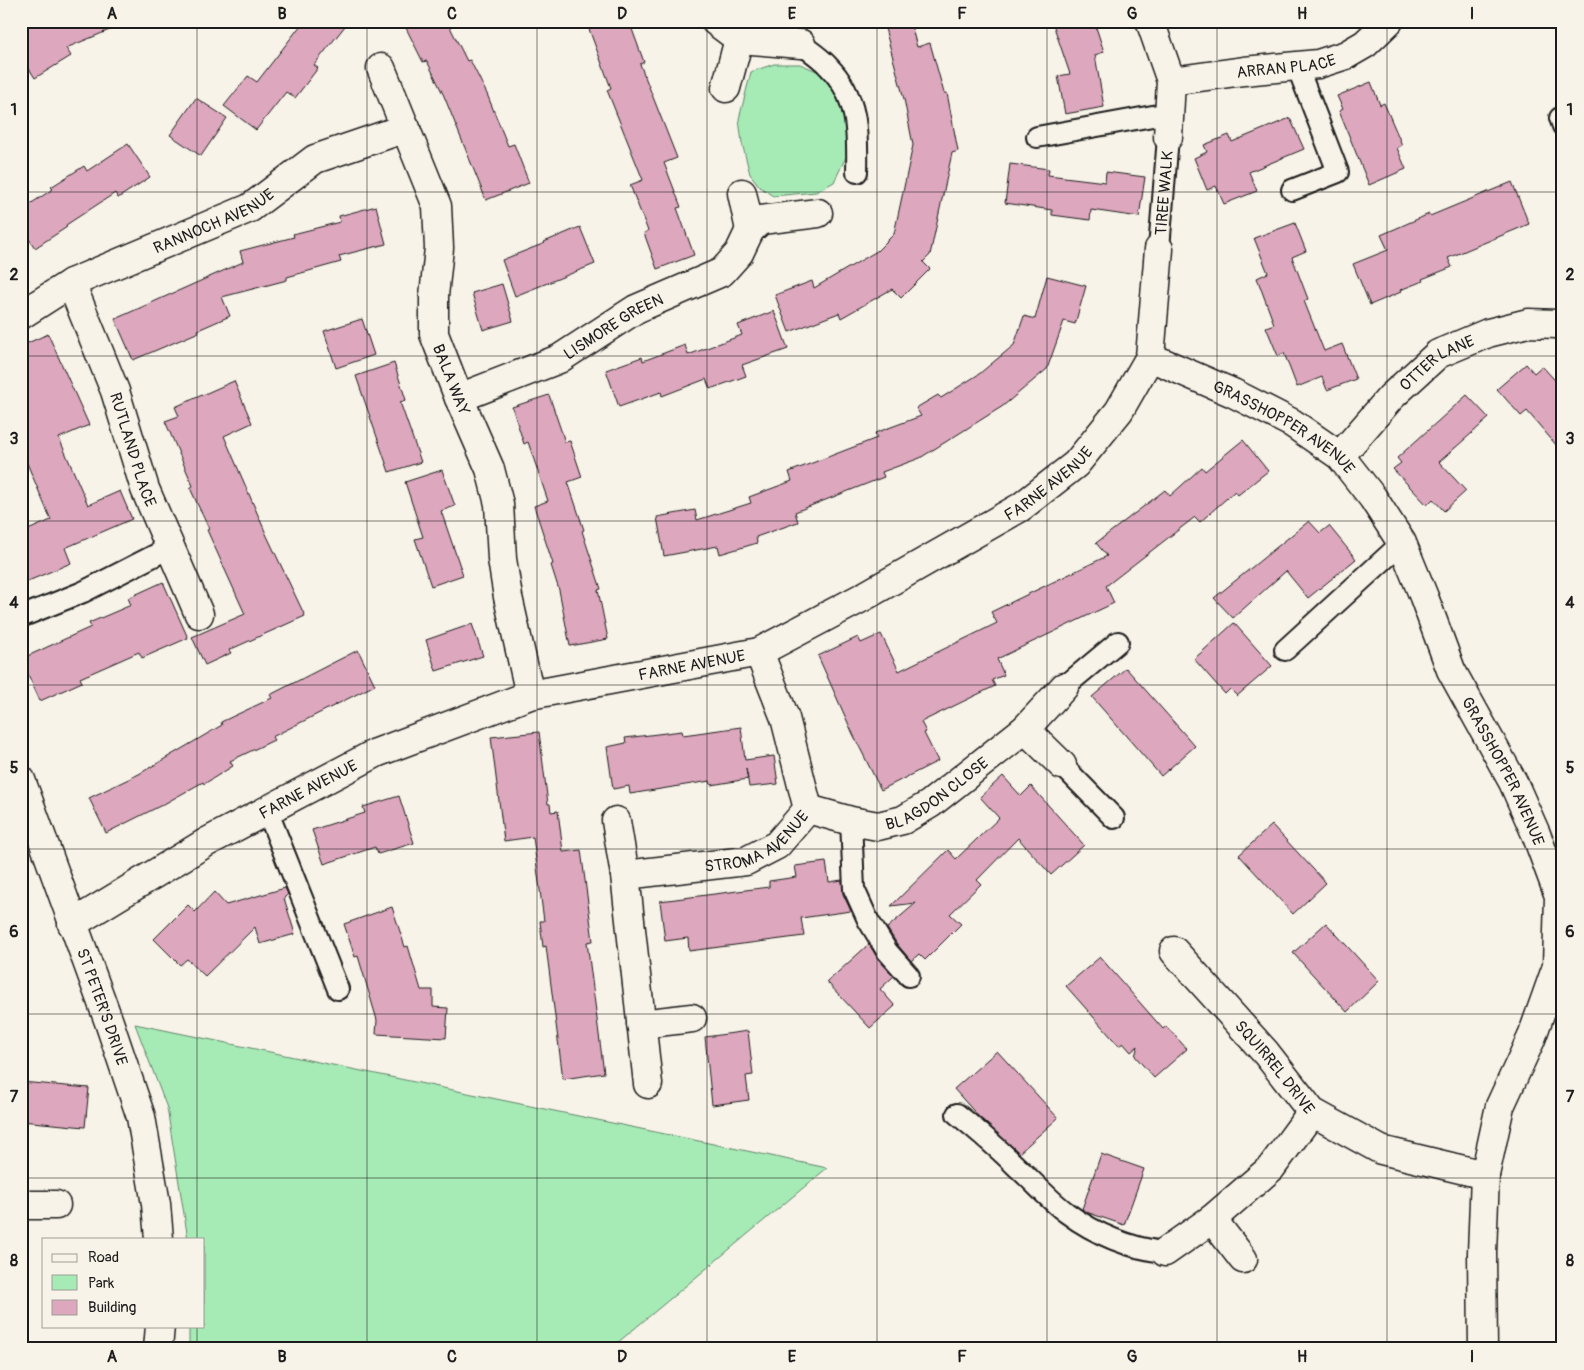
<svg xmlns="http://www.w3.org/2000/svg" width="1584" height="1370" font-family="Pangolin,sans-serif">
	<rect width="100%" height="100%" fill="#f7f3e8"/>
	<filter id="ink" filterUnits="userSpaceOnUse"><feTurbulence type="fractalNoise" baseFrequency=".02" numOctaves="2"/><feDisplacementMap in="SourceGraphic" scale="10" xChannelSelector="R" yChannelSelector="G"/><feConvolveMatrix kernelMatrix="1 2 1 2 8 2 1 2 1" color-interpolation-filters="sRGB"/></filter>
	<g filter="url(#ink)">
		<g fill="#a6ebb6" stroke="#618469">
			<path d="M774 64H800L819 72 834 88 843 106 846 133V157L834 182 816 192 773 196 760 187 750 174 742 143 739 119 751 72Z"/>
			<path d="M135 1024 771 1156 827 1168 610 1349H189V1326H204V1239H188L167 1108Z"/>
		</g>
		<g fill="#dda7be" stroke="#1c1c1c">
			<path d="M35 21H129V22L66 48 71 56 35 78 21 56V30Z"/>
			<path d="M304 21H349L314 65 318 68 295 98 286 92 256 130 224 106 248 76 257 82Z"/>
			<path d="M421 21H447L467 61 470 60 487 94 508 146 514 144 529 183 486 200 444 96 427 61 423 62 406 28Z"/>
			<path d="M586 21H629L644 62 640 64 677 158 664 163 681 207 677 208 694 255 657 269 644 233 648 231 630 185 643 180 607 90 611 88Z"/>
			<path d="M883 21H910L917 47 930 43 944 93H947L958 151 952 153 930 255 923 262 930 269 901 298 892 289 841 318 839 313 789 332 775 295 812 281 814 288 877 251 894 234 913 145 904 99Z"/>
			<path d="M1052 21H1094L1104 52 1095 55 1104 107 1065 114 1058 76 1070 74Z"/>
			<path d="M1371 82 1380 105 1384 103 1402 145 1397 148 1406 169 1369 185 1339 111 1343 109 1337 96Z"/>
			<path d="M196 98 227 118 201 156 170 135Z"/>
			<path d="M1290 118 1304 149 1249 172 1257 191 1224 204 1216 186 1207 190 1194 158 1207 152 1204 145 1229 135 1232 142Z"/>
			<path d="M128 144 150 177 118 198 115 193 66 225 67 227 35 248 21 227V210L53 189 51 187 84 166 87 171Z"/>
			<path d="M1010 164 1049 169 1048 175 1105 182 1106 172 1145 177 1139 217 1091 210 1090 220 1052 215V210L1005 203Z"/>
			<path d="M1512 182 1529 224 1448 258 1452 267 1422 279 1423 281 1400 290 1401 292 1370 305 1353 264 1388 250 1381 235 1429 214 1430 216Z"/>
			<path d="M376 206 386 244 339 256 341 262 287 277V280L222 297 230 316 198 330 199 332 133 360 115 319 243 262 240 251 294 237 293 234 340 222 339 216Z"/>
			<path d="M1295 223 1306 251 1292 257 1308 299 1304 301 1324 351 1342 344 1356 379 1327 390 1322 377 1297 387 1284 353 1278 356 1266 327 1274 324 1257 278 1268 273 1254 238Z"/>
			<path d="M580 227 595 264 515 296 502 260 545 243 544 242Z"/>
			<path d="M1047 276 1086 286 1075 324 1064 321 1047 369 1003 406 920 458 882 472 884 477 795 512 798 522 756 537 757 543 720 554 718 546 664 556 657 517 695 510 697 520 751 503 749 497 792 481 789 472 877 438 875 433 921 416 916 408 938 395 941 398 979 374 1014 345 1024 316 1035 319Z"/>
			<path d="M502 284 513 321 483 330 472 293Z"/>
			<path d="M774 311 788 349 742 365 746 376 710 389 706 379 662 396 661 392 619 407 606 370 642 357 643 361 685 345 688 355 742 335 738 325Z"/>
			<path d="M362 319 374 355 336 368 324 331Z"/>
			<path d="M48 334 89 425 59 438 88 505 120 491 132 519 65 548 71 563 21 584V533L51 520 21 449V346Z"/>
			<path d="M394 363 406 400 400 402 421 462 389 472 356 376Z"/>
			<path d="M1526 364 1534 373 1542 366 1563 389V453L1527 411 1521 416 1497 389Z"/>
			<path d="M234 381 252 423 224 436 267 536 305 616 229 650 231 653 205 665 192 637 245 614 207 530 209 529 190 488 193 486 165 421 179 416 175 407Z"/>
			<path d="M549 395 565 442 570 441 582 477 568 482 584 530 582 531 601 589 598 590 608 639 570 646 559 590 551 565 553 564 534 506 548 501 528 442 524 444 512 407Z"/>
			<path d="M1467 395 1489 418 1439 462 1466 491 1444 511 1433 499 1427 505 1393 469 1401 463 1397 458Z"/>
			<path d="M1243 440 1268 471 1238 495 1235 491 1200 522 1195 517 1106 586 1114 603 997 659 1004 675 992 680 995 686 921 722 926 732 924 733 938 761 881 790 853 734 818 656 858 637 861 643 881 634 899 671 997 623 991 612 1107 556 1096 543 1165 490 1170 496 1202 467 1205 471Z"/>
			<path d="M442 470 455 506 441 511 463 575 431 586 415 539 423 537 405 482Z"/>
			<path d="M1309 521 1320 533 1329 526 1356 559 1308 598 1286 571 1233 618 1214 598Z"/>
			<path d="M163 582 188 638 142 658 139 652 80 678 82 682 40 701 21 659 91 627 89 623 131 605 128 598Z"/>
			<path d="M1234 623 1272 666 1237 696 1230 689 1225 694 1194 659Z"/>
			<path d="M472 624 483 656 436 671 426 640Z"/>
			<path d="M358 650 375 685 272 737 274 740 230 761 233 766 204 784 203 782 164 804 106 833 89 798 139 774 222 725 221 722 272 698 270 695Z"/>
			<path d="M1126 668 1195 746 1161 776 1092 697Z"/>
			<path d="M741 727 745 760 774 756 778 784 749 787 746 769 748 779 711 785 710 781 630 794 629 786 613 789 607 747 626 743 625 738 682 731 683 735Z"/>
			<path d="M539 732 548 804H550L551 812 558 811 563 852 581 850 593 941 587 942 604 1073 563 1079 546 946 543 947 540 921H544L533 837 504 841 491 737Z"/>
			<path d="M1003 776 1021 796 1031 786 1084 845 1051 875 1018 838 977 880 981 884 950 914 961 924 925 960 919 954 911 961 897 944 887 928 916 903 891 906 948 850 956 859 999 818 980 797Z"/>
			<path d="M399 796 414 843 378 854 375 847 324 864 312 830 365 813 363 807Z"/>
			<path d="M1272 825 1326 883 1293 914 1239 855Z"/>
			<path d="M826 862 829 882 842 880 843 894 851 911 801 918 804 936 689 951 688 938 665 941 660 901 769 887V881L797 877 795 866Z"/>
			<path d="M285 888 288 894 284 898 295 934 260 944 255 927 205 976 187 959 180 965 154 939 188 905 195 912 214 892 226 905Z"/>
			<path d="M392 907 405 947 408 946 421 990H433V1007L448 1008 446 1038 376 1034 377 1020 358 956 355 957 344 924Z"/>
			<path d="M1326 923 1379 981 1347 1012 1293 953Z"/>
			<path d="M869 944 878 959 894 976 880 989 895 1006 870 1028 827 982Z"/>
			<path d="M1100 957 1163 1029 1166 1026 1187 1049 1154 1078 1135 1056 1138 1046 1131 1052 1123 1043 1119 1046 1066 986Z"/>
			<path d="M748 1031 753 1075 746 1076 749 1100 712 1105 705 1037Z"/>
			<path d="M997 1051 1058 1118 1019 1153 979 1117 954 1089Z"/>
			<path d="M21 1082 89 1088 85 1127 21 1121Z"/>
			<path d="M1101 1154 1144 1169 1124 1225 1089 1213 1082 1209Z"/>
		</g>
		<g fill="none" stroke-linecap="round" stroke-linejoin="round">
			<defs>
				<g id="service">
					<path d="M801 44C810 51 820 57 828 66 858 96 858 132 857 172"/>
					<path d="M1560 118 1563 126"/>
					<path d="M1037 137 1169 113"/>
					<path d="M1292 190 1338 172 1297 66"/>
					<path id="s1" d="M1159 249 1168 137"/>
					<path d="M23 616 83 592 171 547"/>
					<path d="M1285 650 1402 543"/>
					<path d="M1064 687 1118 642"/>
					<path d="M1062 765 1114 818"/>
					<path d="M267 810 338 989"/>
					<path d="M851 821 854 889 868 920 887 951 909 976"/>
					<path d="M957 1114C978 1131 998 1148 1017 1167 1034 1182 1049 1200 1067 1213 1095 1234 1131 1249 1165 1252"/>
				</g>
				<g id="minor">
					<path d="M715 21 739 39 801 44"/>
					<path d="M1150 21 1171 81 1168 137"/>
					<path id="s2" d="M381 68 437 206 439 248 434 296V334L459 398 490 469 499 504 502 559 508 597 530 695"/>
					<path id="s3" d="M1171 81 1244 71 1318 64 1346 55 1365 44 1389 21"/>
					<path d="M726 88 739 39"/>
					<path d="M742 193 750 230"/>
					<path id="s4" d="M71 283 115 391 145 489 199 614"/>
					<path id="s5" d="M21 315 71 283 250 208 315 159 406 128"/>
					<path id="s6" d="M1150 357 1233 393 1292 423 1340 456 1373 498 1402 543 1424 597 1451 670 1513 782 1536 834 1559 896 1557 966 1531 1039 1500 1106 1485 1175 1482 1253 1483 1349"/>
					<path id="s7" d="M459 398 559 359 636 309 722 272 739 253 750 230 761 220 818 213"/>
					<path id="s8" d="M1340 456 1391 397 1438 354 1488 333 1528 323 1557 324 1563 326"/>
					<path d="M1025 729 1062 765"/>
					<path id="s9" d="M808 809 851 821 878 826 903 820 930 804 1025 729 1064 687"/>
					<path d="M616 821 625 875"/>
					<path id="s10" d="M72 924 207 842 376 753 530 695 759 652 863 597 1021 507 1076 464 1119 411 1150 357 1159 249"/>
					<path id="s11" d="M1174 951 1266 1053 1312 1112 1381 1150 1485 1175"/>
					<path d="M641 1024 692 1018"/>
					<path id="s12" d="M648 1084 625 875 746 861 777 845 808 809 785 718 759 652"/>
					<path d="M21 1205H56"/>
					<path d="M1212 1219 1243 1259"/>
					<path d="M1165 1252 1212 1219 1271 1168 1312 1112"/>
				</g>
				<g id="tertiary">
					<path id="s13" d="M21 780 109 1022 141 1117 156 1204 159 1239"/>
					<path d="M158 1349 160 1326"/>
				</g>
			</defs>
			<use href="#service" stroke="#1c1c1c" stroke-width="24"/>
			<use href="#minor" stroke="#1c1c1c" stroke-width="31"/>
			<use href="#tertiary" stroke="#1c1c1c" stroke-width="31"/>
			<use href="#service" stroke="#f7f3e8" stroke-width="20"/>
			<use href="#minor" stroke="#f7f3e8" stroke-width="28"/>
			<use href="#tertiary" stroke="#f7f3e8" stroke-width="28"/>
		</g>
	</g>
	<path fill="none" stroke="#1c1c1c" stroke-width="1" stroke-opacity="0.55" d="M197 21V1239M367 21V1349M537 21V1349M707 21V1349M877 21V1349M1047 21V1349M1217 21V1349M1387 21V1349M21 192H1563M21 356H1563M21 521H1563M21 685H1563M21 849H1563M21 1014H1563M21 1178H1563M197 1326V1349"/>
	<g text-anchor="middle" stroke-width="5" stroke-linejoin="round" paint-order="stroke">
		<g font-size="16" fill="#1c1c1c" stroke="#f7f3e8">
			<text dy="6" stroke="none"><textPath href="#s3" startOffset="116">ARRAN PLACE</textPath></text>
			<text dy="6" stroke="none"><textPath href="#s1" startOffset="56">TIREE WALK</textPath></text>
			<text dy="6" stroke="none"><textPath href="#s5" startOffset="215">RANNOCH AVENUE</textPath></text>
			<text dy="6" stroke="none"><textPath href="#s7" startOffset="171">LISMORE GREEN</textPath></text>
			<text dy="6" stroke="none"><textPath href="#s8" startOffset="136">OTTER LANE</textPath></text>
			<text dy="6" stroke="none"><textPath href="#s2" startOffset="326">BALA WAY</textPath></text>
			<text dy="6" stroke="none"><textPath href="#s6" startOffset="152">GRASSHOPPER AVENUE</textPath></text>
			<text dy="6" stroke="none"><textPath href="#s4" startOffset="178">RUTLAND PLACE</textPath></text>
			<text dy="6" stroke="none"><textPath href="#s10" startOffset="1082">FARNE AVENUE</textPath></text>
			<text dy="6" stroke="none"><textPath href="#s10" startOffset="678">FARNE AVENUE</textPath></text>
			<text dy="6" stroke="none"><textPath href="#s6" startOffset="572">GRASSHOPPER AVENUE</textPath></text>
			<text dy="6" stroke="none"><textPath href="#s10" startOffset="272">FARNE AVENUE</textPath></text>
			<text dy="6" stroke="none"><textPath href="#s9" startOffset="140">BLAGDON CLOSE</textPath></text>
			<text dy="6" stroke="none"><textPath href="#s12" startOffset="350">STROMA AVENUE</textPath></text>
			<text dy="6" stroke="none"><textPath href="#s13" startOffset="241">ST PETER'S DRIVE</textPath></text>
			<text dy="6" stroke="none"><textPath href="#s11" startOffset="154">SQUIRREL DRIVE</textPath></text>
		</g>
	</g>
	<rect width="1584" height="1370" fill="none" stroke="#f7f3e8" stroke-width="55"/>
	<rect x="42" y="1238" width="162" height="90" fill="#f7f3e8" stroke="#9f9d96"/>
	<rect x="52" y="1254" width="25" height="8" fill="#f7f3e8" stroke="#9f9d96"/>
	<text x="88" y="1262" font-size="15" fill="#1c1c1c">Road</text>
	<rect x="52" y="1275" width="25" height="15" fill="#a6ebb6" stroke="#9f9d96"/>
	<text x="88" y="1288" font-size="15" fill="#1c1c1c">Park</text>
	<rect x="52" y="1300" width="25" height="15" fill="#dda7be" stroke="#9f9d96"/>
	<text x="88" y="1312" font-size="15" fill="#1c1c1c">Building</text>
	<rect x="28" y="28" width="1528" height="1314" fill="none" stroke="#1c1c1c" stroke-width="2"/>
	<g font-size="16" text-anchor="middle" font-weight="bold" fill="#1c1c1c">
		<text x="112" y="19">A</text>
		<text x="282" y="19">B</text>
		<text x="452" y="19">C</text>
		<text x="622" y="19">D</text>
		<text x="792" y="19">E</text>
		<text x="962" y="19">F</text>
		<text x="1132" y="19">G</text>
		<text x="1302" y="19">H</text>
		<text x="1472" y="19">I</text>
		<text x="14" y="115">1</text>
		<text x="1570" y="115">1</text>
		<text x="14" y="280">2</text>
		<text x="1570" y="280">2</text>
		<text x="14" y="444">3</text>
		<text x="1570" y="444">3</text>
		<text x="14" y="608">4</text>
		<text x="1570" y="608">4</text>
		<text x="14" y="773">5</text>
		<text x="1570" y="773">5</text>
		<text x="14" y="937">6</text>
		<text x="1570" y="937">6</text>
		<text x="14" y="1102">7</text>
		<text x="1570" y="1102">7</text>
		<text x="14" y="1266">8</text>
		<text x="1570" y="1266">8</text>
		<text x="112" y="1362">A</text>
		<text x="282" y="1362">B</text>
		<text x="452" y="1362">C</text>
		<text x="622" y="1362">D</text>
		<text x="792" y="1362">E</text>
		<text x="962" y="1362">F</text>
		<text x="1132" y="1362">G</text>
		<text x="1302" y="1362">H</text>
		<text x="1472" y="1362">I</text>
	</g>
</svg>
